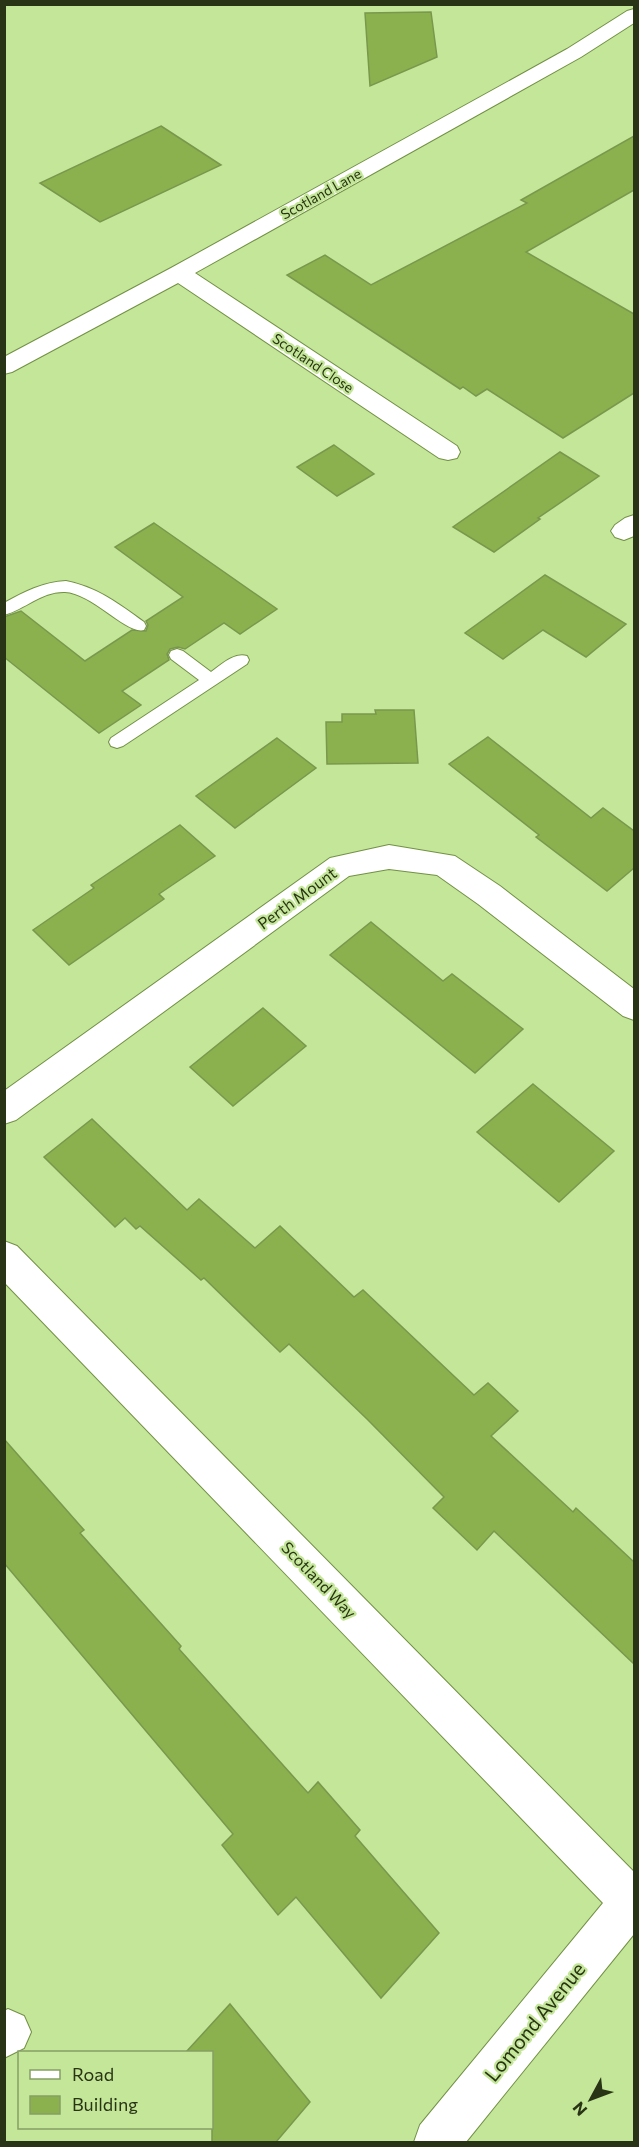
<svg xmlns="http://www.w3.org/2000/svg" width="639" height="2147" font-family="Commissioner,sans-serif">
	<rect width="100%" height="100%" fill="#c4e698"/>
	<g fill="#8bb14e" stroke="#79984d" stroke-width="1.5">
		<path d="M431 12 437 57 370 86 365 13Z"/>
		<path d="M161 126 221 165 100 222 40 183Z"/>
		<path d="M634 136V190L526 252 634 314V393L563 438 487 389 476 396 463 387 460 389 287 275 325 255 371 285 527 203 521 200Z"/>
		<path d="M334 445 374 474 337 496 297 467Z"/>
		<path d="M560 452 599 476 538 518 540 519 494 552 453 527Z"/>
		<path d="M154 523 277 609 240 634 224 623 185 649 178 647 170 649 167 654 169 660 122 691 141 705 99 733 4 657V617L21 611 85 661 132 630 146 631 148 625 146 621 183 597 115 547Z"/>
		<path d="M545 575 626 624 586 657 543 630 503 659 465 633Z"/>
		<path d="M375 710H414L418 763 327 764 326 722H342V714H376Z"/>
		<path d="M488 737 591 818 603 808 634 831V868L607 891 536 837 539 835 449 764Z"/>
		<path d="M277 738 316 768 235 828 196 796Z"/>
		<path d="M180 825 215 856 159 894 164 899 69 965 33 930 94 888 91 885Z"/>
		<path d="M371 922 443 981 452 974 523 1029 475 1073 330 955Z"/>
		<path d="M263 1008 306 1046 233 1106 190 1067Z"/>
		<path d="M533 1084 614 1151 559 1202 477 1132Z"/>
		<path d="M92 1119 187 1210 199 1199 255 1248 280 1226 354 1297 363 1290 474 1395 488 1383 518 1411 491 1436 573 1512 576 1508 634 1562V1664L494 1531 477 1550 433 1508 444 1497 367 1419 289 1344 280 1352 204 1278 201 1280 140 1226 136 1229 125 1218 115 1227 44 1157Z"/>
		<path d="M4 1439 84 1530 80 1533 181 1646 179 1649 308 1793 318 1782 360 1830 355 1836 439 1933 381 1998 296 1897 278 1915 222 1845 233 1834 4 1563Z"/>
		<path d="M230 2004 310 2102 276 2142H212V2052H186Z"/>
	</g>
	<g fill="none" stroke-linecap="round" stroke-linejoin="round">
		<defs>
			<g id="service">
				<path d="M66 581C97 587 119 604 144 622L146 626 144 630C127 635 92 593 65 592 42 591 26 609 4 615V603C24 592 43 582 66 581Z"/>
				<path d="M177 649 183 651 211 672C221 665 234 652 247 656L249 660 247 664 123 746 117 748 111 746 109 742 111 738 199 680 171 659 169 655 171 651Z"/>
			</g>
			<g id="minor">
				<path d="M634 9V23L581 57 195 273 457 446 460 452 457 458 448 460 439 458 178 283 12 372 4 374V357L171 268 567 49 627 11Z"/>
				<path d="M634 515V536L624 540 615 537 611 531 615 525 625 518Z"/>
				<path d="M389 845 455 856 500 886 634 989V1020L623 1016 478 904 437 875 389 869 349 876 16 1120 4 1124V1091L330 858Z"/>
				<path d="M4 1241 17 1246 634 1872V1934L466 2142H414L420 2125 603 1903 4 1282Z"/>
				<path d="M8 2009 24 2016 31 2032 24 2048 4 2058V2011Z"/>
			</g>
		</defs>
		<use href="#service" stroke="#729045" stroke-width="2"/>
		<use href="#minor" stroke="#729045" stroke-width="2"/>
		<use href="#service" fill="#fff" fill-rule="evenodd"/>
		<use href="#minor" fill="#fff" fill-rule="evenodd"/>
	</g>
	<g text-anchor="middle" stroke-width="4.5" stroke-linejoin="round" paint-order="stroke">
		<g font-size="14" fill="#283415" stroke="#c4e698">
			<text transform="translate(321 194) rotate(-29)" y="5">Scotland Lane</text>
			<text transform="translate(313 363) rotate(34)" y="5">Scotland Close</text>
		</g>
		<g font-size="16" fill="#283415" stroke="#c4e698">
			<text transform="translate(297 898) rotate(-36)" y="6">Perth Mount</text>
			<text transform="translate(319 1580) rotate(46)" y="6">Scotland Way</text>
		</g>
		<g font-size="20" fill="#283415" stroke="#c4e698">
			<text transform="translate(535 2022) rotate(-51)" y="7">Lomond Avenue</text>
		</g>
	</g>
	<rect width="639" height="2147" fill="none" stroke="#283415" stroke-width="12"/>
	<rect x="18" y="2051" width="195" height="78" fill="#c4e698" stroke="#869f64" stroke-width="1.5"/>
	<rect x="30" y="2070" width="30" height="9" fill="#ffffff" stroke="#869f64" stroke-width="1.5"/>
	<text x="72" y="2081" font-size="18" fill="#283415">Road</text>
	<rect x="30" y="2096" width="30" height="18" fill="#8bb14e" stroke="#869f64" stroke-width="1.5"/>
	<text x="72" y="2111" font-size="18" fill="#283415">Building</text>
	<g transform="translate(591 2099) rotate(229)" stroke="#c4e698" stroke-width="4.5" paint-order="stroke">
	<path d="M0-4.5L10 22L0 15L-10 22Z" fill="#283415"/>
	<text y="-9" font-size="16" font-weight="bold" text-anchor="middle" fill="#283415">N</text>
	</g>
</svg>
